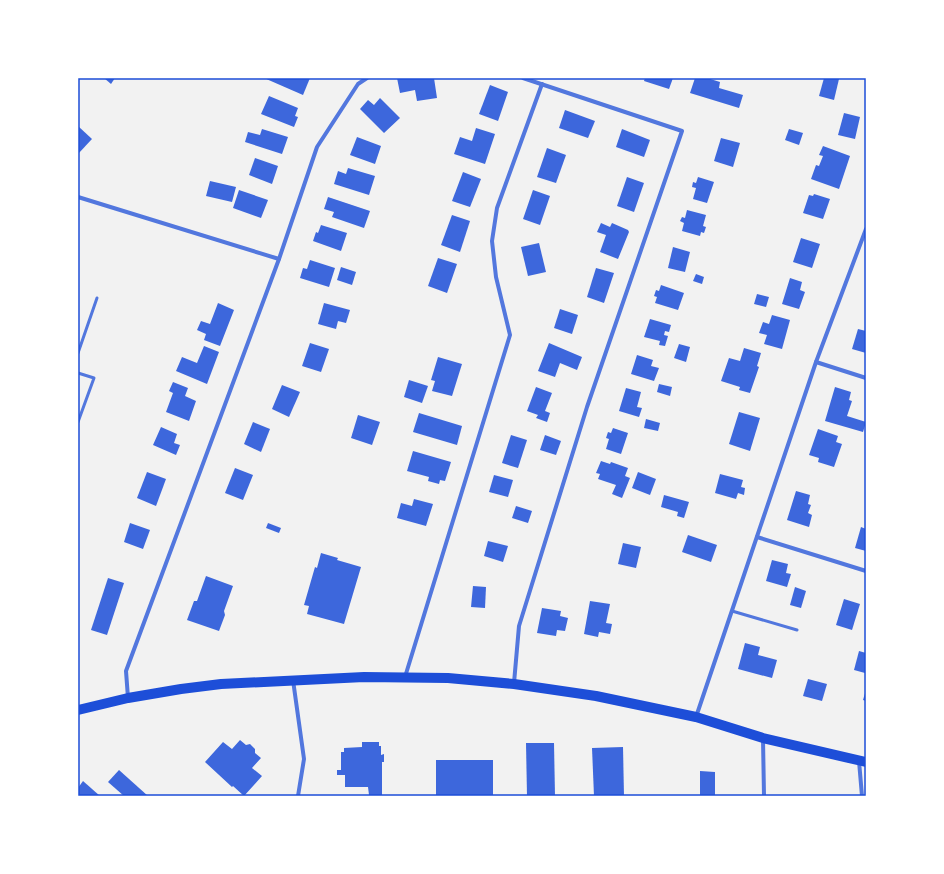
<svg xmlns="http://www.w3.org/2000/svg" width="944" height="874" font-family="'Roboto Condensed',sans-serif">
	<rect width="100%" height="100%" fill="#f2f2f2"/>
	<g fill="#3d67dc">
		<path d="M104 78H115L111 84Z"/>
		<path d="M264 78H310L303 95Z"/>
		<path d="M397 78H434L437 98 417 101 415 90 400 93Z"/>
		<path d="M645 78H673L669 89 644 81Z"/>
		<path d="M695 78H707L720 82 719 88 743 95 739 108 690 93Z"/>
		<path d="M824 78 839 79 834 100 819 96Z"/>
		<path d="M490 85 508 92 498 121 479 114Z"/>
		<path d="M269 96 298 108 295 116 298 117 294 127 261 114Z"/>
		<path d="M380 98 400 118 384 133 360 109 368 100 374 105Z"/>
		<path d="M565 110 595 121 588 138 559 128Z"/>
		<path d="M844 113 860 117 855 139 838 135Z"/>
		<path d="M78 126 92 139 78 154Z"/>
		<path d="M476 128 495 134 485 164 454 154 460 137 472 141Z"/>
		<path d="M262 129 288 137 282 154 245 142 248 132 260 135Z"/>
		<path d="M622 129 650 140 644 157 616 147Z"/>
		<path d="M789 129 803 133 799 145 785 140Z"/>
		<path d="M357 137 381 146 375 164 350 155Z"/>
		<path d="M721 138 740 143 733 167 714 161Z"/>
		<path d="M823 146 850 156 839 189 811 179 816 165 819 166 823 156 819 155Z"/>
		<path d="M547 148 566 155 556 183 537 177Z"/>
		<path d="M255 158 278 166 272 184 249 175Z"/>
		<path d="M348 168 375 176 369 195 334 184 338 171 346 174Z"/>
		<path d="M463 172 481 179 470 207 452 201Z"/>
		<path d="M627 177 644 183 634 212 617 206Z"/>
		<path d="M698 177 714 182 707 203 693 199 696 188 692 187 693 182 696 183Z"/>
		<path d="M210 181 236 187 232 202 206 196Z"/>
		<path d="M239 190 268 200 261 218 233 208Z"/>
		<path d="M533 190 550 196 540 225 523 219Z"/>
		<path d="M814 194 830 199 823 219 803 213 809 195 813 196Z"/>
		<path d="M328 197 370 211 364 228 332 217 334 212 324 209Z"/>
		<path d="M687 210 706 215 703 226 706 227 704 233 701 232 700 236 682 231 684 223 680 221 682 217 685 218Z"/>
		<path d="M452 215 470 221 460 252 441 245Z"/>
		<path d="M601 223 610 227 612 223 628 230 629 232 618 259 600 252 606 235 597 232Z"/>
		<path d="M321 225 347 233 341 251 313 241 316 232 318 233Z"/>
		<path d="M801 238 820 244 812 268 793 262Z"/>
		<path d="M539 243 546 272 528 276 521 247Z"/>
		<path d="M673 247 690 252 685 272 668 268Z"/>
		<path d="M438 258 457 264 447 293 428 286Z"/>
		<path d="M310 260 335 268 329 287 300 278 303 268 307 269Z"/>
		<path d="M341 267 356 272 352 285 337 280Z"/>
		<path d="M596 268 614 273 604 303 587 297Z"/>
		<path d="M696 274 704 277 702 284 693 281Z"/>
		<path d="M790 278 802 282 800 290 805 292 799 309 782 304Z"/>
		<path d="M661 285 684 293 678 310 655 303 657 297 654 296 656 290 659 291Z"/>
		<path d="M757 294 769 297 766 307 754 304Z"/>
		<path d="M218 303 234 310 220 346 204 340 206 334 197 330 201 321 210 324Z"/>
		<path d="M324 303 350 310 346 323 338 321 336 329 318 324Z"/>
		<path d="M560 309 578 315 572 334 554 328Z"/>
		<path d="M772 315 790 320 782 349 764 344 767 335 759 333 763 322 769 324Z"/>
		<path d="M650 319 671 325 669 332 665 331 664 335 668 336 665 346 659 345 660 341 644 337Z"/>
		<path d="M858 329 866 331V353L852 349Z"/>
		<path d="M310 343 329 349 321 372 302 366Z"/>
		<path d="M549 343 582 357 577 370 560 363 555 377 538 371Z"/>
		<path d="M679 344 690 347 686 362 674 358Z"/>
		<path d="M204 346 219 352 207 384 176 371 182 357 197 363Z"/>
		<path d="M744 348 761 353 757 366 759 367 750 393 739 390 740 387 721 381 729 358 740 361Z"/>
		<path d="M637 355 653 360 651 366 659 368 654 381 631 374Z"/>
		<path d="M438 357 462 364 452 396 432 391 435 381 431 380Z"/>
		<path d="M409 380 428 386 422 403 404 397Z"/>
		<path d="M173 382 188 388 185 396 196 401 189 421 166 412 173 393 169 391Z"/>
		<path d="M659 384 672 387 670 396 657 392Z"/>
		<path d="M282 385 300 392 289 417 272 409Z"/>
		<path d="M536 387 552 393 545 411 550 413 547 422 536 418 538 415 527 411Z"/>
		<path d="M835 387 851 392 849 400 852 401 847 416 866 422 863 432 825 421Z"/>
		<path d="M626 388 641 392 637 407 642 408 639 417 619 411Z"/>
		<path d="M739 412 760 418 750 451 729 444Z"/>
		<path d="M419 413 462 426 457 445 413 432Z"/>
		<path d="M358 415 380 422 372 445 351 438Z"/>
		<path d="M646 419 660 423 658 431 644 428Z"/>
		<path d="M253 422 270 429 261 452 244 444Z"/>
		<path d="M161 427 177 434 174 443 180 445 176 455 153 445Z"/>
		<path d="M613 428 628 433 621 454 606 449 609 439 606 438 608 432 611 433Z"/>
		<path d="M818 429 838 436 836 442 842 444 834 467 818 462 819 458 809 455Z"/>
		<path d="M511 435 527 440 518 468 502 463Z"/>
		<path d="M545 435 561 441 556 455 540 450Z"/>
		<path d="M413 451 451 462 445 481 440 480 439 484 428 481 429 477 407 471Z"/>
		<path d="M601 461 610 464 611 462 628 468 625 476 630 478 622 498 612 494 616 485 598 479 600 474 596 473Z"/>
		<path d="M235 468 253 475 243 500 225 493Z"/>
		<path d="M147 472 166 479 156 506 137 498Z"/>
		<path d="M638 472 656 479 650 495 632 488Z"/>
		<path d="M720 474 743 480 741 487 745 488 744 495 738 493 736 499 715 493Z"/>
		<path d="M494 475 513 480 508 497 489 492Z"/>
		<path d="M796 491 810 495 808 504 811 505 808 513 812 515 809 527 787 520Z"/>
		<path d="M664 495 689 502 684 518 677 516 678 512 661 507Z"/>
		<path d="M414 499 433 504 426 526 397 518 401 503 412 506Z"/>
		<path d="M516 506 532 511 528 523 512 518Z"/>
		<path d="M130 523 150 530 143 549 124 542Z"/>
		<path d="M268 523 281 528 279 533 266 528Z"/>
		<path d="M861 527 866 529V551L855 548Z"/>
		<path d="M688 535 717 545 711 562 682 552Z"/>
		<path d="M488 541 508 546 503 562 484 556Z"/>
		<path d="M623 543 641 547 636 568 618 564Z"/>
		<path d="M321 553 338 558 337 560 361 567 344 624 307 614 309 606 304 605 315 567 317 568Z"/>
		<path d="M772 560 788 564 786 573 791 574 787 587 766 581Z"/>
		<path d="M206 576 233 586 224 611 225 615 219 631 187 620 194 601H197Z"/>
		<path d="M108 578 124 583 107 635 91 630Z"/>
		<path d="M473 586 486 587 485 608 471 607Z"/>
		<path d="M795 587 806 591 801 608 790 605Z"/>
		<path d="M844 599 860 604 852 630 836 625Z"/>
		<path d="M590 601 610 604 606 623 612 624 610 634 599 632 598 637 584 634Z"/>
		<path d="M542 608 561 611 560 616 568 618 565 631 557 630 556 636 537 633Z"/>
		<path d="M745 643 760 647 758 655 777 660 772 678 738 669Z"/>
		<path d="M859 651 866 653 865 673 854 670Z"/>
		<path d="M808 679 827 684 822 701 803 696Z"/>
		<path d="M866 690V701L863 700Z"/>
		<path d="M240 740 246 745 250 744 255 749V753L261 758 252 768 262 776 244 796 233 786 232 787 205 762 223 742 232 749Z"/>
		<path d="M362 742H379V746H381V755L384 754V762H382V795H369L368 787H345V775H337V770H341V752H344V748L362 747Z"/>
		<path d="M526 743H554L555 796H527Z"/>
		<path d="M623 747 624 796H594L592 748Z"/>
		<rect x="436" y="760" width="57" height="36"/>
		<path d="M119 770 148 796H124L108 782Z"/>
		<path d="M700 771 715 772V796H700Z"/>
		<path d="M83 781 100 796H78V788Z"/>
	</g>
	<g fill="none" stroke-linecap="round" stroke-linejoin="round">
		<g stroke="#5277de" stroke-width="3">
			<path d="M78 353 97 298"/>
			<path d="M78 373 94 378 78 422"/>
			<path d="M732 611 797 630"/>
		</g>
		<g stroke="#5277de" stroke-width="4">
			<path d="M78 197 279 259"/>
			<path d="M816 362 866 378"/>
			<path d="M757 537 866 571"/>
			<path d="M405 677 510 335 496 277 492 241 497 208 542 84"/>
			<path d="M293 680 304 759 298 796"/>
			<path d="M514 683 519 626 587 407 682 131 523 78"/>
			<path d="M128 698 126 671 279 259 317 147 358 84 367 78"/>
			<path d="M696 717 816 362 866 229"/>
			<path d="M763 739 764 796"/>
			<path d="M859 761 862 796"/>
		</g>
		<path stroke="#1d4ed8" stroke-width="10" d="M78 710 128 698 181 689 221 684 364 677 448 678 514 684 596 696 696 717 763 738 866 762"/>
	</g>
	<rect width="944" height="874" fill="none" stroke="#ffffff" stroke-width="158"/>
	<rect x="79" y="79" width="786" height="716" fill="none" stroke="#1d4ed8" stroke-width="1.5"/>
</svg>
